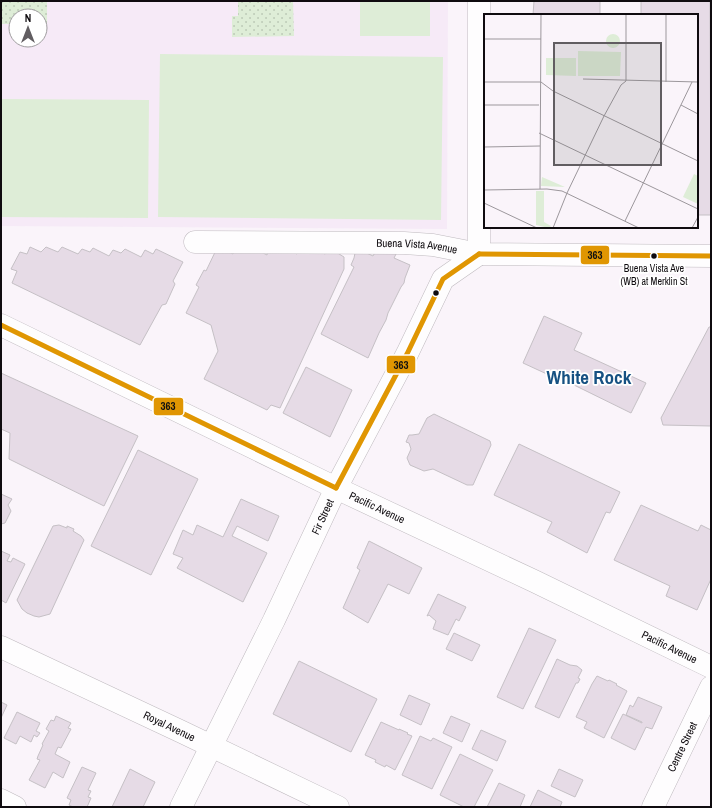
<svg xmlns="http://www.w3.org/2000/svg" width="712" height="808" font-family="'Archivo Narrow',sans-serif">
	<defs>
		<pattern id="park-dots" width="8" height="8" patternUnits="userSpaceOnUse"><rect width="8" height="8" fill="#deedd7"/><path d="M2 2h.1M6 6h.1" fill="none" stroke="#bdcab7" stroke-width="1.8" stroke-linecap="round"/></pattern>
	</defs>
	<rect width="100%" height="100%" fill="#faf4fa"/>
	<path fill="#f6eaf7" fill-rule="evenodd" d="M1 1H448L447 229 1 226ZM16 16H40V40H16Z"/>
	<g fill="url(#park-dots)">
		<path d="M1 1H47V23H40V16H16V24H1Z"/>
		<path d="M238 1H293L294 36 232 37V16H238Z"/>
	</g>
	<g fill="#deedd7">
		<rect x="360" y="1" width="70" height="35"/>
		<path d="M160 54 443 57 441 220 158 217Z"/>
		<path d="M1 99 149 100 148 218 1 217Z"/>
	</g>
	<g fill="#e6dbe6" stroke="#c5c0c5">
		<path d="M534 1H600V15H533Z"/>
		<path d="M641 1H710L711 215H697V15H641Z"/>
		<path d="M218 246 233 254 236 246H249L267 255 269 247 281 248 297 254 301 248H312L325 254 331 249 344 257V269L280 408 271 405 267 410 204 379 218 351 211 325 186 313 199 287 196 285 204 270 206 271Z"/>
		<path d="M30 247 41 252 46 247 58 252 62 247 78 254 82 249 90 252 93 248 109 256 113 250 121 253 125 249 141 257 145 250 153 254 156 249 183 262 173 281 175 284 166 304 162 305 140 345 12 283 17 271 11 269 20 252 27 254Z"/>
		<path d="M356 248 373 256 377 249 397 252 394 258 410 265 405 278 404 283 401 287 388 313 386 320 379 333 368 358 321 334 354 267 351 265 354 258Z"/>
		<path d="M544 316 582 333 574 350 646 383 631 413 574 385 576 381 570 377 565 375 562 381 523 363Z"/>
		<path d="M709 327H711V426L663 425 661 418Z"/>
		<path d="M306 367 352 390 330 437 283 413Z"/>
		<path d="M1 373 138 436 104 506 9 459 10 433 1 429Z"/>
		<path d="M434 414 490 441 491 445 473 485H467L433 469 424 471 410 465 407 458 411 449 409 443 406 442 409 435H412L419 434 427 418Z"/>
		<path d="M519 444 620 492 610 513 606 512 587 553 547 532 552 522 494 495Z"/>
		<path d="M138 450 198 479 151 575 91 546Z"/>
		<path d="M1 494 12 499 8 505 11 511 5 523 1 524Z"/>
		<path d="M241 499 279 516 268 541 237 526 232 536 267 553 243 602 177 568 183 558 173 554 183 530 193 535 197 525 223 537Z"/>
		<path d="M641 505 698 531 701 525 711 530V579L697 610 666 596 670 586 614 560Z"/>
		<path d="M59 525 67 528V526L74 529 73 531 81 536 84 540 50 614 39 617 34 616 27 613 22 609 17 600 53 526Z"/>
		<path d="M369 541 422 568 409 594 388 584 368 623 343 608 360 570 357 568Z"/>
		<path d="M1 551 10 555 7 561 11 562 13 558 25 564 6 603 1 600Z"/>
		<path d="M438 594 466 607 459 621 456 619 448 635 433 629 436 621 429 615 427 616Z"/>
		<path d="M529 628 556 640 523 709 497 697Z"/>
		<path d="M454 633 480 645 472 661 446 649Z"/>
		<path d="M557 659 570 665 577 666 582 670 578 678 580 679 578 683H576L559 718 535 707Z"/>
		<path d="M299 661 377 699 351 752 273 714Z"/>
		<path d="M597 676 608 681 609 680 617 684 616 685 627 691 604 738 584 728 587 722 576 717 592 684Z"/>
		<path d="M409 695 430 704 421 725 400 715Z"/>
		<path d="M638 697 662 707 652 729 646 727 635 750 611 738 623 714 642 723V722L626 715 630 705 633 707Z"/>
		<path d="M1 702 7 705 1 718Z"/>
		<path d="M17 712 40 723 36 731 40 733 37 737 34 735 31 742 20 736 16 744 4 738Z"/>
		<path d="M56 716 71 723 68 728 71 729 61 748 58 747 55 754 70 762 63 778 53 772 45 788 29 780 40 760 37 759 38 756 43 745 42 744 49 731 46 729 51 720 54 721Z"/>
		<path d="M451 716 470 724 462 742 443 733Z"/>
		<path d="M381 722 399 730V729L408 733 407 734 412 736 395 770 386 765 385 767 375 762 376 760 365 755Z"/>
		<path d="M481 730 506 741 497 761 472 749Z"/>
		<path d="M420 736 431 741 433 738 452 747 432 789 402 775Z"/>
		<path d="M460 754 493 770 474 807H464L440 795Z"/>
		<path d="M82 767 96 773 88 790 91 791 88 797 91 798 87 807H73L69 805 71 800 67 798Z"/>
		<path d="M130 769 155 782 143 807H112Z"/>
		<path d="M559 769 583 780 575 797 551 786Z"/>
		<path d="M499 783 525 795 520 807H487Z"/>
		<path d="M538 790 562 802 560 807H530Z"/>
	</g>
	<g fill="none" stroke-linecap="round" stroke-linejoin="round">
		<defs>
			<g id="minor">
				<path id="s1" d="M195 242 404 243 433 245 479 254 711 256"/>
				<path d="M479 254V1"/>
				<path id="s2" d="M1 325 336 488 534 581 711 667"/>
				<path id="s3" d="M1 647 182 732 338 807"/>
				<path d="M1 800 15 807"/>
				<path id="s4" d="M181 807 274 620 336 488 407 354 443 279 479 254"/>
				<path id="s5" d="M653 807 711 687"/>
			</g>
		</defs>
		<use href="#minor" stroke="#bfbabf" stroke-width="23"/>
		<use href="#minor" stroke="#fefdfe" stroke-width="22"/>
		<defs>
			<g id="bus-1">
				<path d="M479 254 711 256"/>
				<path d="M1 325 336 488"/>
				<path d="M336 488 407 354 443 279 479 254"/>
			</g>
		</defs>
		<use href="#bus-1" stroke="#fff" stroke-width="8"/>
		<use href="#bus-1" stroke="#e09602" stroke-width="5"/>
	</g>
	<g fill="#0f0b0f" stroke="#fff" stroke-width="1.5">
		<circle cx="654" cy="256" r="3.5"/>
		<circle cx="436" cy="293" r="3.5"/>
	</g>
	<g text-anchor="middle" stroke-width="3.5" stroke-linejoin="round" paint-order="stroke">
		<g font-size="10" fill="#0f0b0f" stroke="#fff">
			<text x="654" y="272">Buena Vista Ave<tspan x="654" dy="13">(WB) at Merklin St</tspan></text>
		</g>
		<g font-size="11" fill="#0f0b0f" stroke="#fff">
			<text dy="4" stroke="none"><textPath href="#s1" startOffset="222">Buena Vista Avenue</textPath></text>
			<text dy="4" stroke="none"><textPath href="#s2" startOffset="418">Pacific Avenue</textPath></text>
			<text dy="4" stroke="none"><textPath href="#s4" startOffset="323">Fir Street</textPath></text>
			<text dy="4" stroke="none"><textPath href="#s2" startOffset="742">Pacific Avenue</textPath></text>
			<text dy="4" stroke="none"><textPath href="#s3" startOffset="186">Royal Avenue</textPath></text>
			<text dy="4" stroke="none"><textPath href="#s5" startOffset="67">Centre Street</textPath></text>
		</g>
		<g font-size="19" font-weight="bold" fill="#165182" stroke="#fff">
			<text x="589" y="384">White Rock</text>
		</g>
	</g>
	<g transform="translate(484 14)">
		<rect width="214" height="214" fill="#faf4fa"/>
		<path d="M58 163 81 173 57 172ZM52 177H60V208L67 212 65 214 52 211Z" fill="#deedd7"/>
		<path d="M122 27a7 7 0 1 1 14 0a7 7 0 1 1-14 0ZM94 37 137 38 136 62H94ZM62 44H92V62L62 61ZM210 160 214 162V190L199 183Z" fill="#deedd7"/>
		<path fill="none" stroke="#9c979c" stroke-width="1" d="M182 0V68M0 25H57M99 65 214 68M142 67V0M0 68H57L69 77 214 147M0 91H55M197 91 214 100M55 119 214 195M0 133 56 132M56 175 57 0M0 176 63 175 78 177 155 214M0 189 53 214M141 207 208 68M69 214 83 179 120 102 137 71 142 67M208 214 214 203"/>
		<path fill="#615d61" fill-opacity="0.15" stroke="#615d61" stroke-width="2" d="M70 29H177V151H70Z"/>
		<rect width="214" height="214" fill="none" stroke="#0f0b0f" stroke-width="2"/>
	</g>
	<g stroke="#fff" stroke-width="1.5">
		<rect x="580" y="245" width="30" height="20" rx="4" fill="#e09602"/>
		<rect x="386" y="355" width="30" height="19" rx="4" fill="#e09602"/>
		<rect x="153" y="397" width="31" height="19" rx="4" fill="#e09602"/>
	</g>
	<g font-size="11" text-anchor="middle" font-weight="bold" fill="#111">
		<text x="595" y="259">363</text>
		<text x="401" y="369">363</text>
		<text x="168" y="410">363</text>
	</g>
	<rect width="712" height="808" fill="none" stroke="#0f0b0f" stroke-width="4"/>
	<g transform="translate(28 28)"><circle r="19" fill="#ffffff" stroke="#9f9d9f"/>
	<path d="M0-3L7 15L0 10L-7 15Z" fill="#615d61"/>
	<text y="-6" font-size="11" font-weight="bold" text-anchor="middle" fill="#0f0b0f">N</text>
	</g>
</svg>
